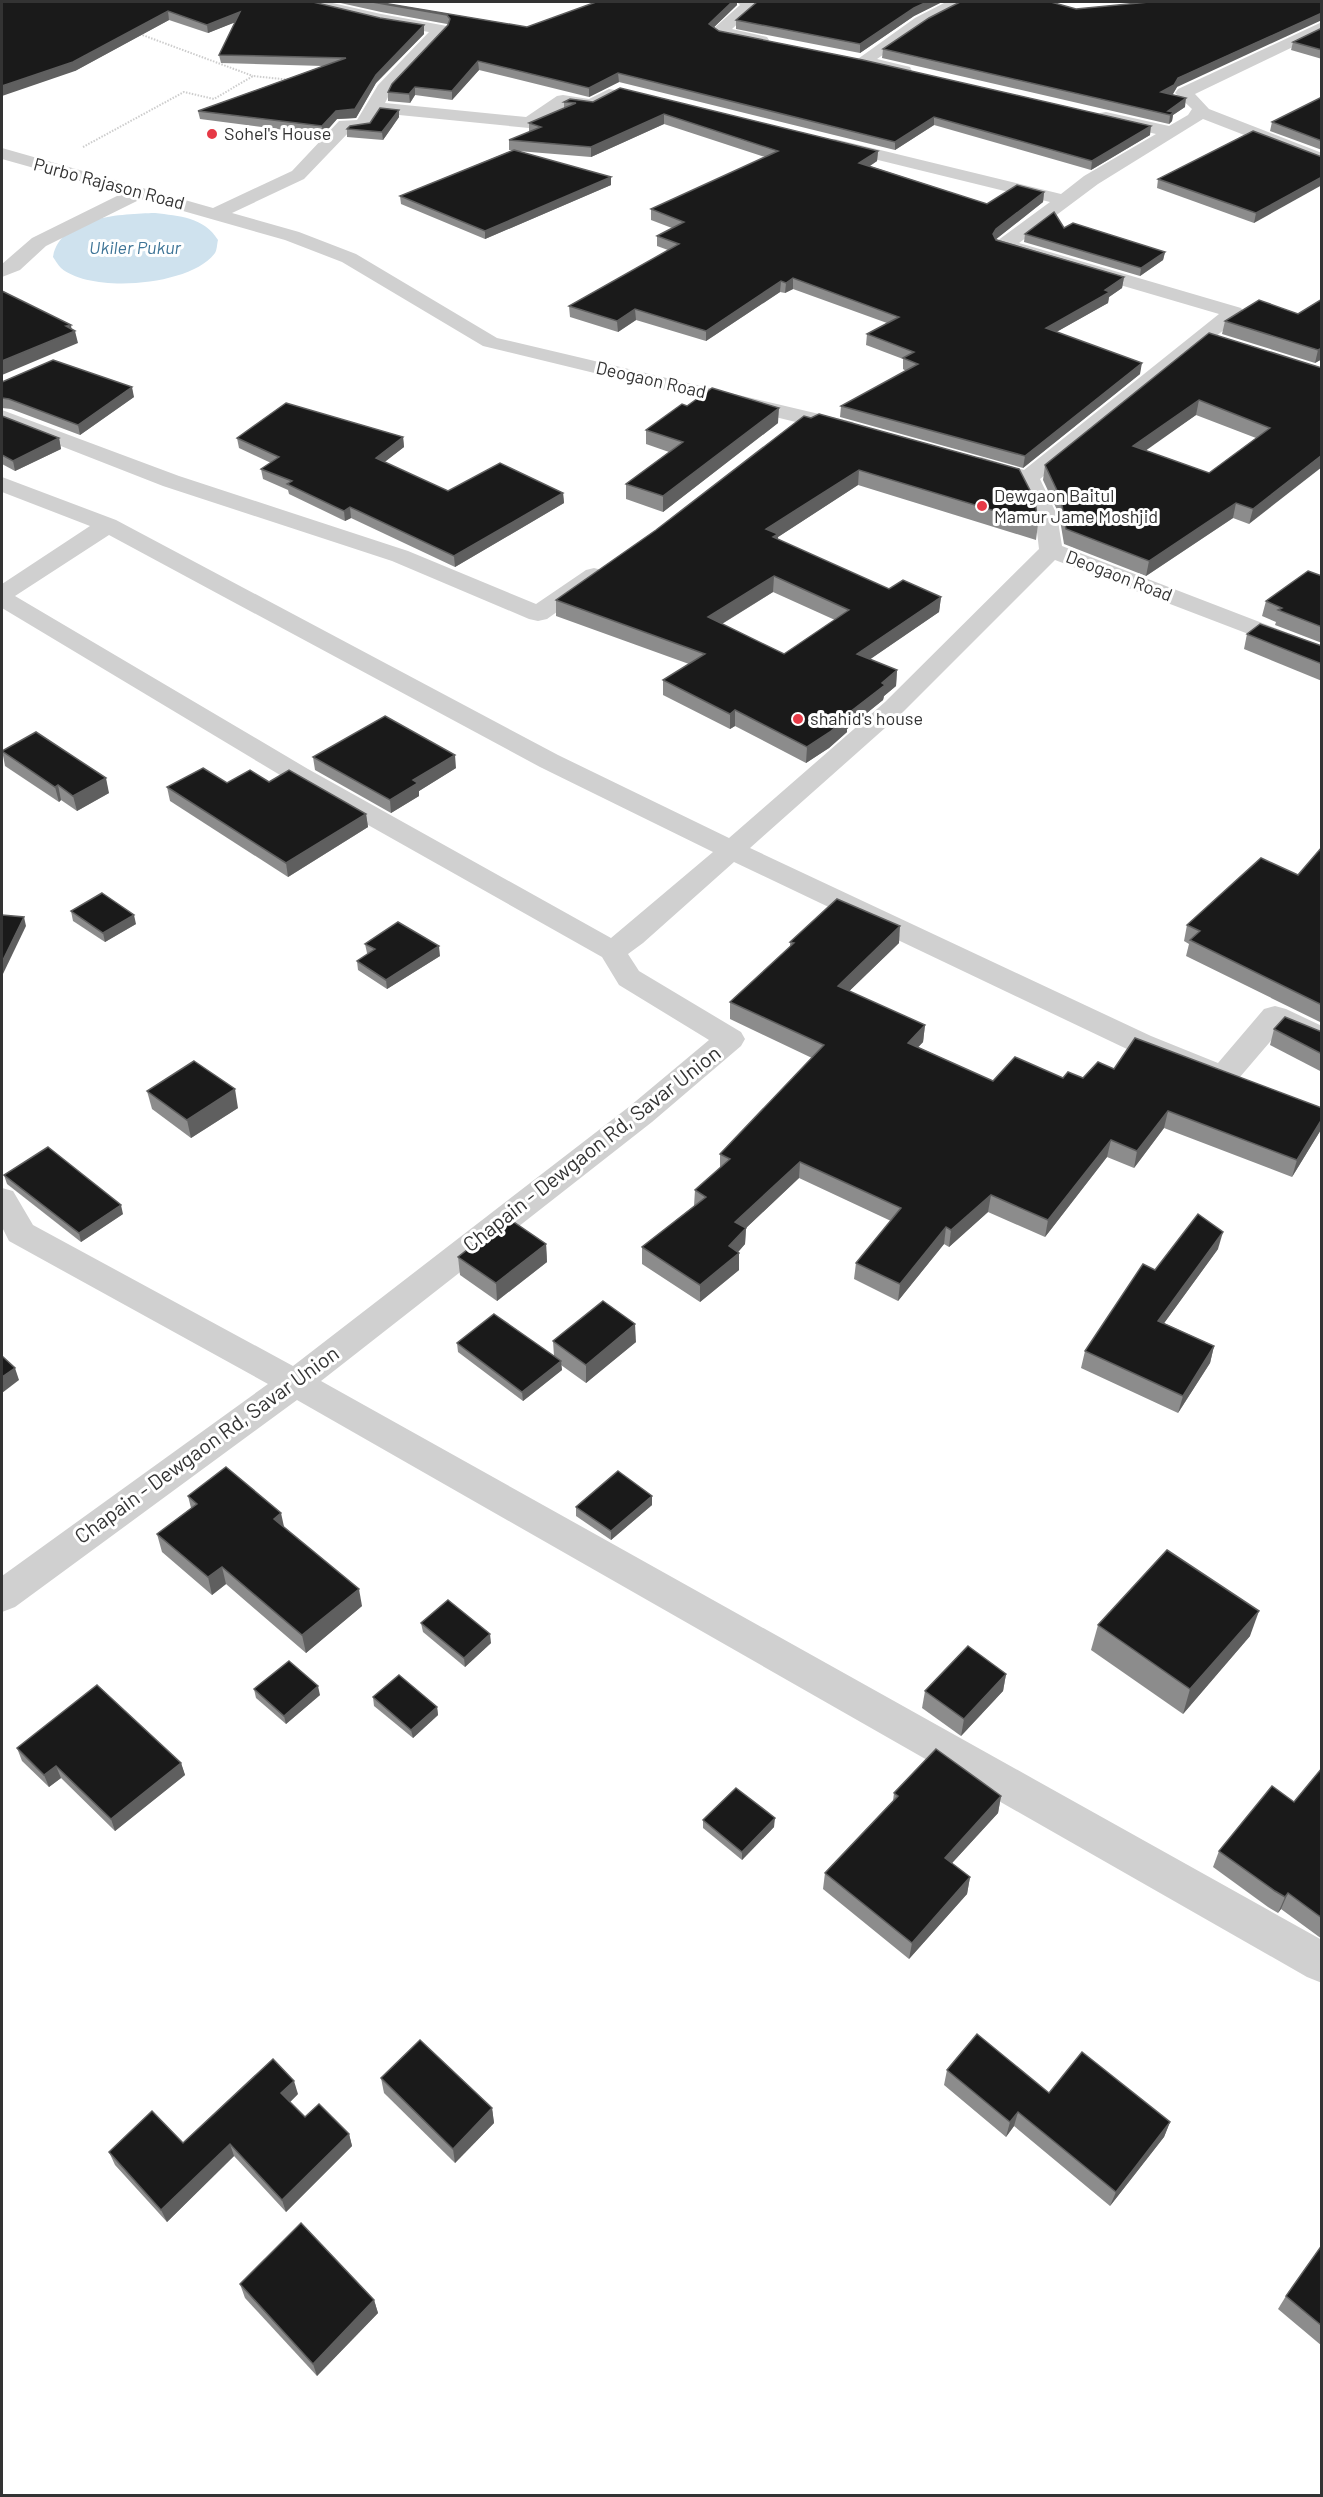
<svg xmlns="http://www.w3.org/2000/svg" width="1323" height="2497" font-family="Barlow,sans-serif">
	<rect width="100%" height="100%" fill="#fff"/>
	<path fill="#cfe2ee" d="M155 213C179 216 204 217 218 240 217 244 217 250 215 253 191 286 91 294 61 268 58 265 55 260 53 257 60 216 122 214 155 213Z"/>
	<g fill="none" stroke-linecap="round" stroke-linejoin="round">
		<g stroke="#cdcdcd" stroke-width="2" stroke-dasharray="1.5 1.5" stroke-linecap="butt">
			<path d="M137 33 253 76"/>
			<path d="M83 147 184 92 214 99 253 76 291 80"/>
		</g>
		<g fill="#d0d0d0" fill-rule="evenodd">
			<path d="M302 2H328L381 14 447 26 449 29 447 32 391 91 385 103 526 117 557 96 563 95 589 99 609 89 615 90 618 94C602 113 587 109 566 106L535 127 529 128 379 113 369 130 350 131 304 179 232 213 299 232 356 254 497 338 853 422 856 427 853 432 845 434 483 346 342 262 285 240 141 199 46 246 20 270 2 277V264L32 238 123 193 2 159V148L213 208 292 171 339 121 357 120 378 85 429 32 381 24 304 5Z"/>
			<path d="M737 2 760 3 732 29 767 37 769 40 767 43 761 45 713 35 711 32 713 29 740 5Z"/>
			<path d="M946 2H965L927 24 877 59 910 67 912 71 910 75 904 76 857 65 855 61 915 18Z"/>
			<path d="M1322 22V33L1195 94 1209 109 1322 153V165L1203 119 1098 184 1019 243 1241 308 1244 312 1241 316 1040 479 1057 515 1062 546 1322 646V662L1055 560 903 712 750 848 1151 1036 1218 1063 1264 1009 1275 1006 1286 1009 1322 1026V1048L1280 1030 1234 1084 1223 1087 1212 1084 1129 1050 734 862 643 943 628 954 639 971 741 1032 745 1039 741 1046 652 1122 321 1381 1322 1940V1983L1307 1977 297 1400 15 1607 2 1612V1576L268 1384 9 1241 2 1227V1188L13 1191 33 1225 293 1366 630 1106 709 1040 619 985 602 957 290 781 2 608V584L90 526 2 492V477L116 520 558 755 729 838 885 702 1039 549 1035 515 1019 482 973 469 970 464 973 459 981 457 1024 470 1219 314 997 249 994 245 997 241 1050 202 829 148 826 144 829 140 835 139 1061 194 1084 176 1156 134 1100 121 1097 117 1100 113 1106 112 1169 126 1188 115 1192 109 1175 93 1178 89ZM109 535 540 767 713 852 611 938 308 769 15 596Z"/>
			<path d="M2 410 179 476 408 551 536 604 586 570 594 568 602 570 606 575 602 580 547 619 538 621 529 619 392 561 163 486 2 423Z"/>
		</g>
	</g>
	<g fill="#8c8c8c" fill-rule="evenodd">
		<path d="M2 2H313L424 34 376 83 356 118 337 119 323 135 200 119 198 111 323 66 221 63 219 55 235 22 208 33 169 20 75 71Z"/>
		<path d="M336 2H384V3L527 27 737 5 714 27 719 31 1150 135 1091 170 934 125 895 150 619 82 589 97 479 70 452 100 415 95 410 103 388 101V92L448 25 447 24 381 12Z"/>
		<path d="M757 2H942L914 16 860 53 736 29V20Z"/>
		<path d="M1068 2H1104L1082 3Z"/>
		<path d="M1322 28V59L1291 50 1293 42Z"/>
		<path d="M883 49 1177 87 1172 95 1185 107 1173 115 1172 121 1169 124 882 58Z"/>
		<path d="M1322 97V150L1270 131 1272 122Z"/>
		<path d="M564 102H593L878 151 877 161 870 166 987 204 1044 192 1043 202 996 239 1124 277 1122 288 1109 297 1108 303 1056 332 1140 374 1023 468 840 417 841 406 906 371 903 369V359L866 345 867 334 887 323 793 289 785 293 780 292 706 341 636 320 618 332 570 317 569 306 668 250 657 246V236L672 228 651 220V209L765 157 664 124 591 157 518 151 611 177V185L485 239 401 204 400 196 513 150H509V140L529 132V123L564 108Z"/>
		<path d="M399 110V117L383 140 347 137V129L370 123Z"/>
		<path d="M1322 157 1254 223 1157 188 1158 179Z"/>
		<path d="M1064 228 1165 252 1163 260 1140 276 1024 242 1025 234Z"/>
		<path d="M1322 299V359L1315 363 1222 334 1225 321 1298 314Z"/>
		<path d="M1209 333 1322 368 1249 524 1233 518 1146 576 1064 544 1059 514 1043 480 1045 465ZM1196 415 1256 438 1209 473 1145 450Z"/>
		<path d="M2 382 134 397 80 435 11 409 2 408Z"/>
		<path d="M687 406 778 423 663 512 626 499V484L669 452 646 444V430Z"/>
		<path d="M2 416 59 438 61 449 15 471 2 464Z"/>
		<path d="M804 416 1038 524 1036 540 858 485 778 537 777 539 889 589 941 597 939 612 870 659 897 670 896 686 884 696 883 700 847 729V732L829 748 806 763 735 726 730 729 663 695V680L689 664 556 616V600L656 530ZM773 592 835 620 784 654 722 624Z"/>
		<path d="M403 437 404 447 384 462 448 491 563 493 564 503 455 567 351 518 345 521 289 494 288 490 263 479 261 469 271 463 239 448 237 438Z"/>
		<path d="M1322 576V643L1275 625 1276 622 1262 616 1266 601Z"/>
		<path d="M1247 634 1322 646V681L1244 649Z"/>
		<path d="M2 750 109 793 77 811 61 800 59 802 5 766Z"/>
		<path d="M313 757 456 768 419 791V796L391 813 315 770Z"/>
		<path d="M227 783 366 814 368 827 288 877 170 801 167 787Z"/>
		<path d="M1322 847V1023L1186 956 1189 944 1184 941 1187 925 1298 875Z"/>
		<path d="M71 911 136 924 105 942 73 921Z"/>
		<path d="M790 942 899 943 849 991 925 1025 923 1042 918 1047 993 1081 1083 1078 1114 1069 1322 1108V1128L1292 1177 1164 1128 1134 1168 1107 1157 1045 1237 988 1212 949 1247 944 1244 898 1301 854 1279 856 1263 891 1221 799 1178 746 1228 745 1244 738 1252 739 1270 700 1302 642 1264V1247L694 1206 695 1190 720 1168V1154L812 1058 730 1019V1002L790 947Z"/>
		<path d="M365 944 440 956 387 989 358 970 357 961 368 954 367 953Z"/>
		<path d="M1274 1029 1322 1032V1072L1270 1045Z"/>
		<path d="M147 1091 238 1108 191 1138 152 1109Z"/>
		<path d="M4 1175 123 1214 81 1242 7 1184Z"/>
		<path d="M546 1244 547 1262 497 1301 460 1275 458 1257Z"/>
		<path d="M1218 1249 1164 1323 1214 1346 1210 1363 1178 1413 1081 1368 1085 1351 1155 1270Z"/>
		<path d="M553 1341 636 1342 586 1383 561 1365 562 1370 523 1401 458 1352 457 1343 554 1356Z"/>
		<path d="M188 1496 284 1528 362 1606 306 1653 226 1584 212 1595 162 1552 157 1534 191 1508Z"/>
		<path d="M652 1505 611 1540 576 1516V1507Z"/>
		<path d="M421 1623 491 1643 465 1667 423 1632Z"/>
		<path d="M1098 1625 1250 1636 1183 1714 1091 1650Z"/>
		<path d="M1006 1674 1003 1691 961 1736 922 1708 925 1691Z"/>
		<path d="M254 1689 320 1695 286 1724 256 1698Z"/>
		<path d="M373 1697 437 1707 438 1715 413 1738 374 1706Z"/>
		<path d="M17 1748 181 1763 185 1775 115 1831 61 1778 49 1787 22 1761Z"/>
		<path d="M1322 1768V1939L1281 1909 1278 1913 1268 1907 1213 1867 1219 1851 1294 1802Z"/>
		<path d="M894 1793 1001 1796 998 1813 952 1863 970 1877 967 1894 909 1959 823 1889 825 1873 893 1801Z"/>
		<path d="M703 1820 774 1827 742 1860 703 1828Z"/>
		<path d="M947 2070 1049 2093 1170 2122 1164 2137 1110 2206 1014 2126 1006 2137 944 2085Z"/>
		<path d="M381 2078 492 2108 494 2123 455 2163 384 2093Z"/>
		<path d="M298 2094 290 2102 305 2117 349 2134 352 2146 286 2212 234 2156 167 2222 115 2165 109 2152 183 2143Z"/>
		<path d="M1322 2245V2346L1278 2309 1286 2296Z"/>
		<path d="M240 2284 374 2300 378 2313 317 2376 245 2298Z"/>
	</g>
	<g fill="#5f5f5f">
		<path d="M732 2H737V5L709 32V24Z"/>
		<path d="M927 2H942L914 16 860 53V44L914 8Z"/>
		<path d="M168 11 169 20 75 71 2 96V86Z"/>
		<path d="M240 12 241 20 208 33 207 25Z"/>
		<path d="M1322 13V20L1177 87 1173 94 1160 101 1161 92 1178 78Z"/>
		<path d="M424 25V34L376 83 356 118 337 119 323 135 322 126 336 111 376 75Z"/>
		<path d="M478 61 479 70 452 100V91Z"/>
		<path d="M618 73 619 82 589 97V88Z"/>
		<path d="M415 87V95L410 103 409 94Z"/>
		<path d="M1186 98 1185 107 1173 115 1172 121 1169 124 1170 115 1168 111Z"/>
		<path d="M399 110V117L383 140 382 132Z"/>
		<path d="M664 114V124L591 157V147Z"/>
		<path d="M934 117V125L895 150V142Z"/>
		<path d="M1151 126 1150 135 1091 170 1092 161Z"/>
		<path d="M878 151 877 161 859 173V163Z"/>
		<path d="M611 177V185L485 239V231Z"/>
		<path d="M1322 177V185L1254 223 1256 213Z"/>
		<path d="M1044 192 1043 202 995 240 993 234 996 229Z"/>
		<path d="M1165 252 1163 260 1140 276 1141 268Z"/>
		<path d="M1124 277 1122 288 1109 297 1108 303 1044 339 1046 328Z"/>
		<path d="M793 278V289L785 293 786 283Z"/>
		<path d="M781 281 780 292 706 341V331Z"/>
		<path d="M635 309 636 320 618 332 617 321Z"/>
		<path d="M71 325 72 332 75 331 78 343 2 375V361Z"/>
		<path d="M1322 348V359L1315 363 1318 350Z"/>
		<path d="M1142 363 1140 374 1023 468 1025 456Z"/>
		<path d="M132 387 134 397 80 435 78 425Z"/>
		<path d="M1199 400 1196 415 1131 461 1133 446Z"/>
		<path d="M779 408 778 423 663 512V496Z"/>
		<path d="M403 437 404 447 377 468 376 458Z"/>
		<path d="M59 438 61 449 15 471 13 461Z"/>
		<path d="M1322 455V467L1249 524 1253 509Z"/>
		<path d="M859 470 858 485 778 537 777 549 766 529Z"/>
		<path d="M563 493 564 503 455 567 454 556Z"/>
		<path d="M1236 503 1233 518 1146 576 1149 561Z"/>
		<path d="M350 507 351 518 345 521 344 511Z"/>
		<path d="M774 576 773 592 707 633 708 617Z"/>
		<path d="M941 597 939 612 856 669 857 654Z"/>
		<path d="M897 670 896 686 884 696 883 700 847 729V732L829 748 806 763 807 747Z"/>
		<path d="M735 710V726L730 729V714Z"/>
		<path d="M455 755 456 768 419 791V796L391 813 390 800 413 780Z"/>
		<path d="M106 778 109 793 77 811 73 796Z"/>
		<path d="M58 785 61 800 59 802 55 787Z"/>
		<path d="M366 814 368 827 288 877 286 863Z"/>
		<path d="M134 915 136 924 105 942 103 933Z"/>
		<path d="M24 917 26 926 2 976V962Z"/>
		<path d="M900 926 899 943 837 1003 838 986Z"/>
		<path d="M439 946 440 956 387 989 386 980Z"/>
		<path d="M925 1025 923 1042 906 1060 908 1043Z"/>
		<path d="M235 1089 238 1108 191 1138 187 1120Z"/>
		<path d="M1168 1111 1164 1128 1134 1168 1137 1151Z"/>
		<path d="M1322 1119V1128L1292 1177 1297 1160Z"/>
		<path d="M1111 1140 1107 1157 1045 1237 1048 1220Z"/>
		<path d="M800 1162 799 1178 746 1228 745 1244 732 1259 739 1253V1270L700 1302V1285L729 1246 735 1222Z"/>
		<path d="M991 1195 988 1212 949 1247 951 1230Z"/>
		<path d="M121 1205 123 1214 81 1242 79 1233Z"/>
		<path d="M946 1227 944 1244 898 1301 900 1284Z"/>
		<path d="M1223 1232 1218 1249 1154 1337 1158 1321Z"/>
		<path d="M546 1244 547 1262 497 1301 496 1283Z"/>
		<path d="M635 1324 636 1342 586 1383V1365Z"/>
		<path d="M1214 1346 1210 1363 1178 1413 1183 1396Z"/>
		<path d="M561 1361 562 1370 523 1401 522 1392Z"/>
		<path d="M15 1368 19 1380 2 1393V1377Z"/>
		<path d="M652 1496V1505L611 1540V1531Z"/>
		<path d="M281 1513 285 1531 274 1519Z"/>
		<path d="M222 1567 226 1584 212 1595 208 1577Z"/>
		<path d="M359 1589 362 1606 306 1653 302 1635Z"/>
		<path d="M1259 1611 1250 1636 1183 1714 1190 1689Z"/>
		<path d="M490 1634 491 1643 465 1667 464 1658Z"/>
		<path d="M1006 1674 1003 1691 961 1736 964 1719Z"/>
		<path d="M318 1686 320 1695 286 1724 284 1716Z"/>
		<path d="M437 1707 438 1715 413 1738 411 1730Z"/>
		<path d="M181 1763 185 1775 115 1831 111 1819Z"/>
		<path d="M56 1766 61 1778 49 1787 44 1775Z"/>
		<path d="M1001 1796 998 1813 942 1874 945 1858Z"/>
		<path d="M775 1818 774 1827 742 1860V1852Z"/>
		<path d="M970 1877 967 1894 909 1959 912 1943Z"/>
		<path d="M1288 1893 1281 1909 1278 1913 1285 1897Z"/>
		<path d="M294 2081 298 2094 285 2107 281 2093Z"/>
		<path d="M492 2108 494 2123 455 2163 453 2149Z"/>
		<path d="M1018 2112 1014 2126 1006 2137 1010 2122Z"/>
		<path d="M1170 2122 1164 2137 1110 2206 1116 2192Z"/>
		<path d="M349 2134 352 2146 286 2212 282 2200Z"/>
		<path d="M230 2144 234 2156 167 2222 161 2210Z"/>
		<path d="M374 2300 378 2313 317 2376 313 2364Z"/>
	</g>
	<g fill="#1a1a1a" stroke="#5f5f5f" stroke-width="1.5" fill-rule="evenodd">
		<path d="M2 2H313L380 18 424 25 376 75 355 109 336 111 322 126 198 111 346 58 219 55 240 12 207 25 168 11 73 62 2 86Z"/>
		<path d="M372 2H377L527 27 596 2H732L709 24 719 31 863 60 1151 126 1092 161 934 117 895 142 618 73 589 88 478 61 452 91 415 87 409 94 388 92 392 84 448 25 450 19 447 15Z"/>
		<path d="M757 2H927L914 8 860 44 736 20Z"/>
		<path d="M960 2H1051L1076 9 1149 2H1322V13L1178 78 1174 85 1161 92 1186 98 1168 111 1174 112 1170 115 883 49 929 18Z"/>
		<path d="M1322 28V50L1293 42Z"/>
		<path d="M620 88 878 151 859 163 987 204 1017 185 1044 192 996 229 993 234 996 240 1124 277 1105 290 1110 292 1046 328 1142 363 1025 456 841 406 918 364 903 358 914 352 867 334 899 317 793 278 786 283 781 281 706 331 635 309 617 321 569 306 679 244 657 236 684 222 651 209 778 151 664 114 591 147 509 140 541 127 529 123 576 103 564 102 570 99 593 102Z"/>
		<path d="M1322 97V141L1272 122Z"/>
		<path d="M380 108 399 110 382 132 347 129 350 126 370 123Z"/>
		<path d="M1253 131 1322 157V177L1256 213 1158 179Z"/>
		<path d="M514 150 611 177 485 231 400 196Z"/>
		<path d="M1054 212 1064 228 1073 223 1165 252 1141 268 1025 234Z"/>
		<path d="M2 291 71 325 66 326 75 331 2 361Z"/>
		<path d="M1322 299V348L1318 350 1225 321 1259 300 1298 314Z"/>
		<path d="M1209 333 1322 368V455L1253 509 1236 503 1149 561 1066 529 1061 499 1045 465ZM1199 400 1270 428 1209 473 1133 446Z"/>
		<path d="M53 360 132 387 78 425 9 399 2 398V382Z"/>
		<path d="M712 388 779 408 663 496 626 484 683 442 646 430 682 404 687 406Z"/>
		<path d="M286 403 403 437 376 458 448 491 500 463 563 493 454 556 350 507 344 511 287 484 292 481 261 469 279 457 237 438Z"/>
		<path d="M819 414 1019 469 1035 500 1038 524 859 470 766 529 778 534 773 537 889 589 903 580 941 597 857 654 897 670 882 683 885 685 846 715 848 716 830 732 807 747 735 710 730 714 663 680 705 654 556 600 656 530 804 416 811 418ZM774 576 849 610 784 654 708 617Z"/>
		<path d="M2 416 59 438 13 461 2 455Z"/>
		<path d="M1308 571 1322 576V627L1278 610 1282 608 1266 601Z"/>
		<path d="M1260 624 1322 646V664L1247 634Z"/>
		<path d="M385 716 455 755 413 780 418 783 390 800 313 757Z"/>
		<path d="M36 732 106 778 73 796 58 785 55 787 2 751Z"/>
		<path d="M203 768 227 783 250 770 269 782 289 770 366 814 286 863 167 787Z"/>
		<path d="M1322 847V1005L1190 940 1200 931 1187 925 1261 858 1298 875Z"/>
		<path d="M102 893 134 915 103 933 71 911Z"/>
		<path d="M837 899 900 926 838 986 925 1025 908 1043 993 1081 1015 1057 1063 1078 1068 1072 1083 1078 1098 1062 1114 1069 1135 1038 1322 1108V1119L1297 1160 1168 1111 1137 1151 1111 1140 1048 1220 991 1195 951 1230 946 1227 900 1284 856 1263 901 1208 800 1162 735 1222 746 1228 729 1246 739 1253 700 1285 642 1247 706 1197 695 1190 730 1159 720 1154 824 1045 730 1002 794 943 790 942Z"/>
		<path d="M2 915 24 917 2 962Z"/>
		<path d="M398 922 439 946 386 980 357 961 375 949 365 944Z"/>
		<path d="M1285 1017 1322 1032V1054L1274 1029Z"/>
		<path d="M194 1061 235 1089 187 1120 147 1091Z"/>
		<path d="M48 1147 121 1205 79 1233 4 1175Z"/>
		<path d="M1198 1214 1223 1232 1158 1321 1214 1346 1183 1396 1085 1351 1143 1264 1155 1270Z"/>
		<path d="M508 1218 546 1244 496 1283 458 1257Z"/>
		<path d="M603 1301 635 1324 586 1365 553 1341Z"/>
		<path d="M494 1314 561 1361 522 1392 457 1343Z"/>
		<path d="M2 1356 15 1368 2 1377Z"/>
		<path d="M226 1467 281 1513 274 1519 359 1589 302 1635 222 1567 208 1577 157 1534 197 1504 188 1496Z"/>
		<path d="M618 1471 652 1496 611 1531 576 1507Z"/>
		<path d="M1167 1550 1259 1611 1190 1689 1098 1625Z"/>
		<path d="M448 1600 490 1634 464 1658 421 1623Z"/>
		<path d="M968 1646 1006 1674 964 1719 925 1691Z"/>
		<path d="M289 1661 318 1686 284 1716 254 1689Z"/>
		<path d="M399 1675 437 1707 411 1730 373 1697Z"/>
		<path d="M97 1685 181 1763 111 1819 56 1766 44 1775 17 1748Z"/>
		<path d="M936 1749 1001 1796 945 1858 970 1877 912 1943 825 1873 898 1796 894 1793Z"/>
		<path d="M1322 1768V1918L1288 1893 1285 1897 1275 1891 1219 1851 1272 1786 1294 1802Z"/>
		<path d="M736 1788 775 1818 742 1852 703 1820Z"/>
		<path d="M977 2034 1049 2093 1082 2052 1170 2122 1116 2192 1018 2112 1010 2122 947 2070Z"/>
		<path d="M420 2040 492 2108 453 2149 381 2078Z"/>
		<path d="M273 2059 294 2081 281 2093 305 2117 319 2104 349 2134 282 2200 230 2144 161 2210 109 2152 152 2111 183 2143Z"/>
		<path d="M301 2223 374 2300 313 2364 240 2284Z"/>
		<path d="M1322 2245V2326L1286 2296Z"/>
	</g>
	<g fill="#e63946" stroke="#fff" stroke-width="2">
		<circle cx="212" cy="134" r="6"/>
		<circle cx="982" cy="506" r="6"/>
		<circle cx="798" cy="719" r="6"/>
	</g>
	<g text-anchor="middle" stroke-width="6" stroke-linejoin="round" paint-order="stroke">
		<g font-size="18" fill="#333" stroke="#fff" text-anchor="start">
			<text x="224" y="140">Sohel's House</text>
			<text x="994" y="502">Dewgaon Baitul<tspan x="994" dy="21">Mamur Jame Moshjid</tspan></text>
			<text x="810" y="725">shahid's house</text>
		</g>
		<g font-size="18" fill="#333" stroke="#fff">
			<text transform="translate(109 184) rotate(15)" y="6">Purbo Rajason Road</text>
			<text transform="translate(651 380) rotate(13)" y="6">Deogaon Road</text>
			<text transform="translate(1119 576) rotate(21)" y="6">Deogaon Road</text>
		</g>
		<g font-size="18" font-style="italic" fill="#3f7597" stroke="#fff">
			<text x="135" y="254">Ukiler Pukur</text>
		</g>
		<g font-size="21" fill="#333" stroke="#fff">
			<text transform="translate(592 1149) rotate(-38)" y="7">Chapain - Dewgaon Rd, Savar Union</text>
			<text transform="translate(207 1445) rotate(-36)" y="7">Chapain - Dewgaon Rd, Savar Union</text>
		</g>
	</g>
	<rect width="1323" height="2497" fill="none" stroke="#333333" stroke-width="6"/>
</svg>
